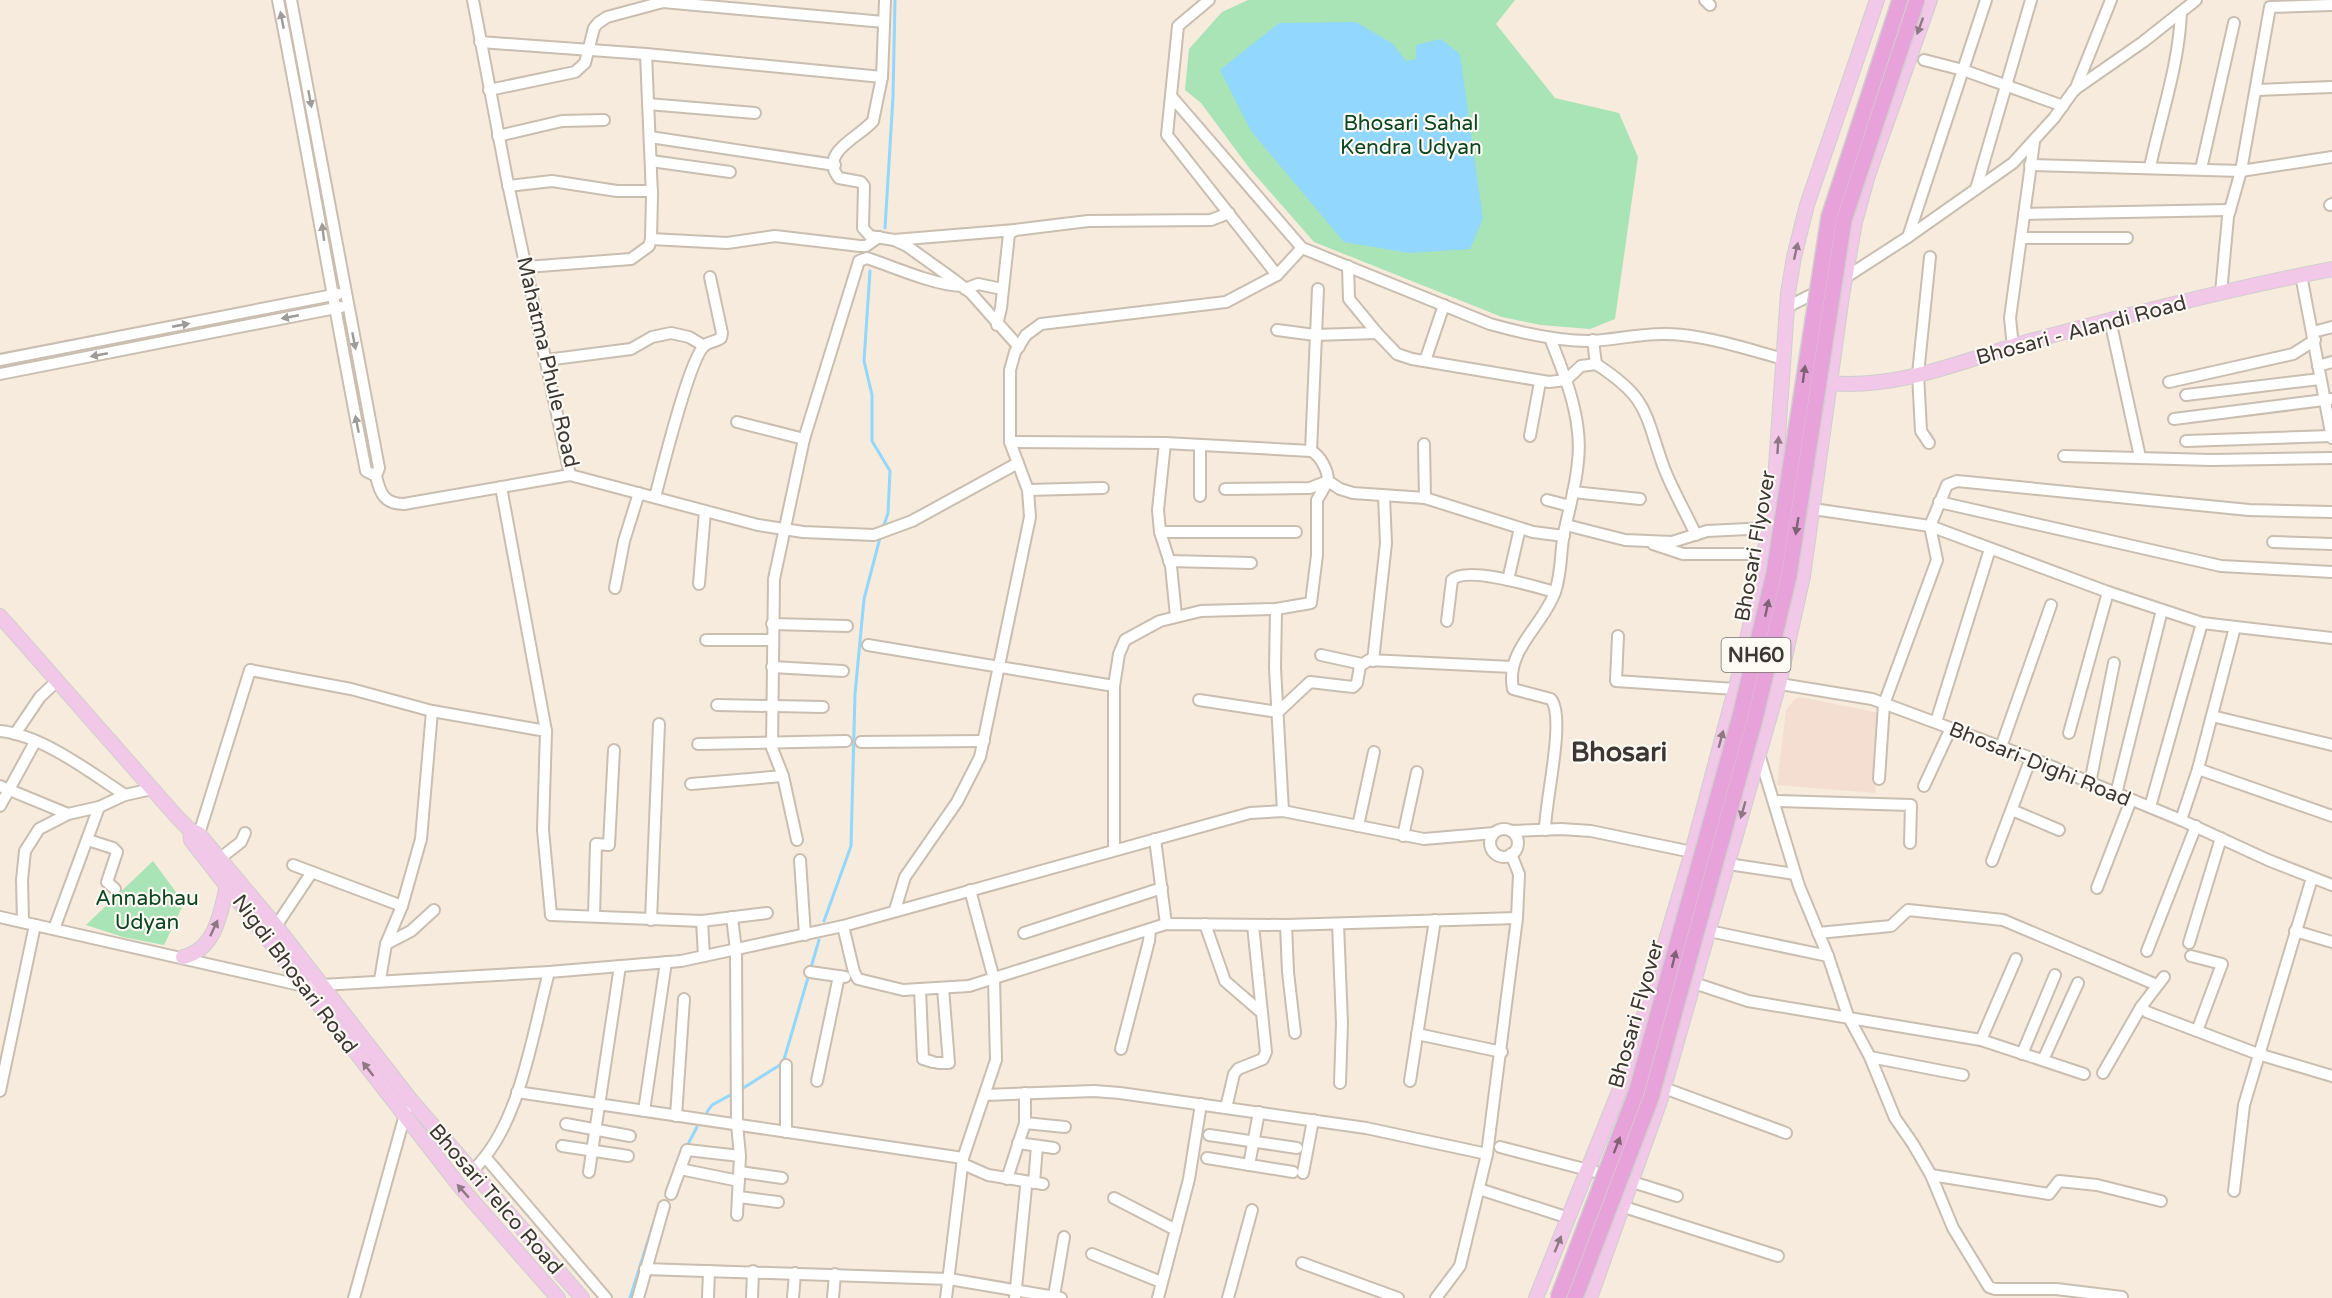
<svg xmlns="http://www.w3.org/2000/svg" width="2332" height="1298" font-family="'Varela Round',sans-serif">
	<rect width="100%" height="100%" fill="#f6ebdd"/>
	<path fill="#f4ded1" d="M1800 697 1885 714 1875 793 1777 785 1786 710 1794 700Z"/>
	<g fill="#a8e4b5">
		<path d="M1248 0H1515L1496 24 1555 98 1619 113 1638 157 1615 319 1590 329 1541 325 1502 317 1314 242 1250 169 1201 103 1185 90 1189 49 1222 12Z"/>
		<path d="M153 861 184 903 164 945 123 937 86 925Z"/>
	</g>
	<path fill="#92d7fe" d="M1356 22 1393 44 1406 61 1416 59V45L1441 39 1460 54 1483 219 1470 249 1409 253 1344 242 1251 131 1220 70 1279 23Z"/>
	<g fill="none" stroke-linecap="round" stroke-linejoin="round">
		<g stroke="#92d7fe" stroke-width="3">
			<path d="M885 228 893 97 895 0"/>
			<path d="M870 271 864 361 872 395V441L890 471 888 513 883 528"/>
			<path d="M824 921 851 846 855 694 864 599 881 534"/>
			<path d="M740 1090 783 1063 819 940"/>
			<path d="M707 1112 712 1105 734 1093"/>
			<path d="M686 1148 697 1127"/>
			<path d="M630 1298 653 1225"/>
		</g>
		<defs>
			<g id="minor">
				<path d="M278 0C309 157 335 314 366 471L376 476"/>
				<path d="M291 0 379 468 376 476C380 493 384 504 404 504L570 475 758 525 803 532 874 535 912 521 1018 463"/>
				<path d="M473 0 507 179 570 475"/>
				<path d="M1209 0 1178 26 1167 135 1277 275"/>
				<path d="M1705 0 1710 5"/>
				<path d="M480 42 646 54 652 195 651 239 649 246 631 259 526 267"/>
				<path d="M646 54 882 77 873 121C860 137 818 152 839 178L861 182 864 186 863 228 870 236 894 240 907 246 953 279 971 293 1019 347"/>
				<path d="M1924 60 1963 70 2063 106"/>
				<path d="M882 77 885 0"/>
				<path d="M489 90 575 72 585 63 594 28 598 23 607 17 663 2 884 22"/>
				<path d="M2075 90 2111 0"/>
				<path d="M2257 90 2332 87"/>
				<path d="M1171 96 1302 248 1490 324C1522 333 1556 341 1589 341 1616 340 1641 333 1667 334 1706 335 1746 349 1784 359"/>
				<path d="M648 104 755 113"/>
				<path d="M498 136 562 121 604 120"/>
				<path d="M650 137 835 165"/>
				<path d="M651 161 730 172"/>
				<path d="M2030 165 2241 171 2332 157"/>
				<path d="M2150 167C2161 115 2179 65 2181 12"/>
				<path d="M2201 169 2234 23"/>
				<path d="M508 186 552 181 617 191H652"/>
				<path d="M1976 189 2031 0"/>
				<path d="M2330 205 2332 204"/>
				<path d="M2024 214 2230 210"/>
				<path d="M1908 237 1986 0"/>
				<path d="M2021 238H2127"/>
				<path d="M651 239 727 243 775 236 860 246H866L879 237"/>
				<path d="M894 240 1015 230"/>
				<path d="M1348 266 1349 299 1377 333"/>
				<path d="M2301 275 2332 438"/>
				<path d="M1843 279 1908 237 2013 163 2054 118 2074 90 2143 42 2196 0"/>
				<path d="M965 289 978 284 1002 289"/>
				<path d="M1318 289 1311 451C1320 455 1328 470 1328 481L1340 489 1353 493 1425 498 1533 532 1564 536"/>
				<path d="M2221 293 2228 217 2241 171 2270 7 2332 5"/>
				<path d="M1787 307 1821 290"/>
				<path d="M2110 320 2140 457"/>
				<path d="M997 325 1001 308 1009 234 1015 230 1088 221 1211 220 1229 213"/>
				<path d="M1277 330 1315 335 1377 333 1397 354 1412 359 1549 382 1566 380 1581 366 1596 364C1650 399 1644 413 1664 468 1673 491 1686 513 1696 535"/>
				<path d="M2313 332 2332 327"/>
				<path d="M1593 340 1596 364"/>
				<path d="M2013 347 2010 318 2034 142"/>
				<path d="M0 360 338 294"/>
				<path d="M546 360 631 349 652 337 671 333 689 337 704 346"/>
				<path d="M1425 361 1444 305"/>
				<path d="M2318 366 2332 362"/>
				<path d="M0 374 341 307"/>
				<path d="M2169 382 2293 354 2315 340"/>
				<path d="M2186 395 2320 379"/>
				<path d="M2174 419 2332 399"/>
				<path d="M737 422 804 439"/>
				<path d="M1530 436 1540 382"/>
				<path d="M2186 441 2331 436"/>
				<path d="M1010 442 1165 443 1311 451"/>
				<path d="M1165 443 1158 510 1160 532 1171 566 1176 616"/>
				<path d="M1929 443 1921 431 1918 374 1930 257"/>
				<path d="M1424 444 1425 498"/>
				<path d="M1200 445V496"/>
				<path d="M2064 456 2211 460 2332 458"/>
				<path d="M501 487 546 731"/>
				<path d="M1225 489 1310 488 1328 481"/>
				<path d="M1028 490 1103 488"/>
				<path d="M1573 492 1640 499"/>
				<path d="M655 497C662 471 689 360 704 346 709 341 716 342 721 338L722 333 710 277"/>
				<path d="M1547 500 1570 506"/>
				<path d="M1939 502 2221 566 2332 572"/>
				<path d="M1813 509 1930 526 1947 485 1957 481 2249 510 2332 512"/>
				<path d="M1566 525 1625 540 1672 542 1707 531 1768 528"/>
				<path d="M1160 532H1296"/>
				<path d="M2273 542 2332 544"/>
				<path d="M1653 544 1683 554H1770"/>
				<path d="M1169 561 1251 563"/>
				<path d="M1508 580 1520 528"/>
				<path d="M699 584 705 511"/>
				<path d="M615 588 624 541 639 493"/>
				<path d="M1276 609 1275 668 1283 811"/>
				<path d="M1447 621 1452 580C1466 565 1536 587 1555 592"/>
				<path d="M772 624 847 626"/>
				<path d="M1618 636 1616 681 1735 689"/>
				<path d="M706 640H772"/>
				<path d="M868 645 1114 686"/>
				<path d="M1321 655 1362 664"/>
				<path d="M1373 661 1386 543 1384 496"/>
				<path d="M772 667 843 671"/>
				<path d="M1774 683 1872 699 2031 758 2181 820 2268 860 2332 885"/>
				<path d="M1199 700 1278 712 1310 682 1353 687 1357 683 1360 666 1369 660 1512 667"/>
				<path d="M717 705 823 707"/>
				<path d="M2212 716 2332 745"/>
				<path d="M1936 722 1990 549"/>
				<path d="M0 731C42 735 90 772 125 795"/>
				<path d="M2069 733 2108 592"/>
				<path d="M15 734 40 697 57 681"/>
				<path d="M861 742 984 741"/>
				<path d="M698 744 846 741"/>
				<path d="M2001 747 2051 605"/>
				<path d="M1759 754 1799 886 1828 956 1848 1016 1870 1057 1895 1118 1913 1144 1931 1175 1953 1228 1989 1287 1995 1289H2056L2122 1297"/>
				<path d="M2198 769 2332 816"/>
				<path d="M1879 779 1884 704 1937 560 1930 526 2108 592 2202 623 2332 638"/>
				<path d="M2090 783 2114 663"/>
				<path d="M691 784 783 776"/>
				<path d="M0 786 68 814"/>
				<path d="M1924 786 1951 728"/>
				<path d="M2116 794 2162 610"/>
				<path d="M1775 801 1911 805 1910 843"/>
				<path d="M0 806 35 742"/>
				<path d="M2150 807 2202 623"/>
				<path d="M2012 810 2059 830"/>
				<path d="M2181 820 2198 769 2235 627"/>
				<path d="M1358 826 1374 752"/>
				<circle cx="1504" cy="843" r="14"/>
				<path d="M1545 830C1545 801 1566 718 1551 699L1513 689C1505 650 1543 626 1555 592 1562 572 1560 553 1564 533 1569 509 1576 486 1578 461 1583 419 1565 376 1550 338"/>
				<path d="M1511 831 1561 829 1591 831 1692 852 1728 864 1795 874"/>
				<path d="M1403 836 1417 772"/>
				<path d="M194 838 199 834 250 670 351 689 432 711 546 731 543 830 551 915 702 921 704 956"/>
				<path d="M1155 839 1166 924"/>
				<path d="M88 840 113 848 117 852 107 882 115 889"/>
				<path d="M797 840 783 776 772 748 774 579 804 439 859 261 867 258C897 268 931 284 961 286"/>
				<path d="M1114 850V686L1119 654 1125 640 1160 621 1201 611 1276 609 1311 603 1317 555V500L1328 481"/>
				<path d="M800 860 805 935"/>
				<path d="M1992 861 2031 758"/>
				<path d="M214 863 241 842 245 833"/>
				<path d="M293 865 402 906"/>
				<path d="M2097 888 2131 800"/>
				<path d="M895 910 905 877 957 802 980 757 1030 517 1028 490 1010 442V370L1015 352 1026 335 1041 324 1226 302 1277 275 1302 248"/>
				<path d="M594 916 596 844 609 845 614 750"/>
				<path d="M0 917 304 986 549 972 681 961 843 926 1250 813 1283 811 1424 839 1494 833"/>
				<path d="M732 917 736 950 737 1124 740 1156 737 1215"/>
				<path d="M651 920 659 724"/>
				<path d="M702 921 767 913"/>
				<path d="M23 922 22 880 25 851 39 829 68 814 99 807 125 795 152 789"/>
				<path d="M1205 924 1225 981 1262 1013"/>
				<path d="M1338 924 1342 1023 1340 1083"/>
				<path d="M1286 925 1288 972 1295 1033"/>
				<path d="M276 926 312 872"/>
				<path d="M843 926 854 972 858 979 903 990 969 986 1166 924 1286 925 1517 918"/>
				<path d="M54 929 99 807"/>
				<path d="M1709 931 1828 956"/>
				<path d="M2295 931 2332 942"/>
				<path d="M1024 933 1162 888"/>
				<path d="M1818 933 1891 926 1908 910 2003 920 2157 985"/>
				<path d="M2189 943 2221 838"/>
				<path d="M386 944 411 931 434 910"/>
				<path d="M2147 951 2196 826"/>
				<path d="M2191 956 2222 964 2197 1031"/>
				<path d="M810 972 845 977"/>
				<path d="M2164 977 2141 1007 2147 1012 2258 1054 2332 1076"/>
				<path d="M380 980 386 944 402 906 421 839 432 711"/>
				<path d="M1694 983 1748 1001 1981 1040 2084 1074"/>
				<path d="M920 989 923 1059 933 1062"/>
				<path d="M1417 1034 1502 1052"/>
				<path d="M1981 1040 2016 959"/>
				<path d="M1121 1049 1149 941 1150 929"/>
				<path d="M2022 1054 2055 975"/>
				<path d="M1870 1057 1963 1075"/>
				<path d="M2043 1060 2078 983"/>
				<path d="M938 1063H949L943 988"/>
				<path d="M786 1065V1132"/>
				<path d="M2103 1073 2141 1007"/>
				<path d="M817 1081 839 976"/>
				<path d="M1410 1081 1435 920"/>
				<path d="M1664 1088 1786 1133"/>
				<path d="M0 1091 35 925"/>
				<path d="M517 1092 963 1158"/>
				<path d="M985 1095 1094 1091 1120 1093 1366 1128 1487 1154"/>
				<path d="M1226 1108 1234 1074 1238 1069 1263 1059 1266 1052 1253 925"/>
				<path d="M644 1111 666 962"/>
				<path d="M676 1116 684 999"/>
				<path d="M1025 1123 1065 1127"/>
				<path d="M566 1124 630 1136"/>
				<path d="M1209 1135 1297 1148"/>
				<path d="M1018 1143 1054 1148"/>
				<path d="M562 1146 628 1156"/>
				<path d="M1500 1147 1611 1176"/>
				<path d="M486 1158 606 1298"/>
				<path d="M1207 1158 1293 1172"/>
				<path d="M963 1164 988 1175 1043 1184"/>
				<path d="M1249 1165 1259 1112"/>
				<path d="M680 1169 739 1181"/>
				<path d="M471 1172C520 1128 532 1035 549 972"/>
				<path d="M589 1172 620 966"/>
				<path d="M740 1172 782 1178"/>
				<path d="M1303 1173 1313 1120"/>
				<path d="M1931 1175 2049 1194 2059 1181 2097 1185 2161 1201"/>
				<path d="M1007 1179 1025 1123V1093"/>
				<path d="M1626 1180 1677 1196"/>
				<path d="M1034 1183 1037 1146"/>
				<path d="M1479 1189 1569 1218"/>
				<path d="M2234 1191 2244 1105 2312 878"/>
				<path d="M671 1194 687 1150 740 1156"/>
				<path d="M739 1197 778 1202"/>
				<path d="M1114 1198 1176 1230"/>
				<path d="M1624 1207 1778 1256"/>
				<path d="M1092 1254 1161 1282"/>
				<path d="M1302 1263 1398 1298"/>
				<path d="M645 1269 949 1279 1061 1298"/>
				<path d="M1054 1296 1064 1237"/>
				<path d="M354 1298 406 1111"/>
				<path d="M638 1298 664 1206"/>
				<path d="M708 1298 709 1271"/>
				<path d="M752 1298 753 1271"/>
				<path d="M793 1298 795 1273"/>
				<path d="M833 1298 835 1274"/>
				<path d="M946 1298 963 1158 996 1060 994 979 970 890"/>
				<path d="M1015 1298 1026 1187"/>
				<path d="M1158 1298 1189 1179 1201 1104"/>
				<path d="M1228 1298 1252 1210"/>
				<path d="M1436 1298 1460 1266 1487 1154 1517 918 1519 874 1511 854"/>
			</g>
			<g id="major">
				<path d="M1830 383C1902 390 1970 357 2038 339 2135 313 2233 288 2332 269"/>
				<path d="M0 616 177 817 190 830 199 834 276 926 410 1099 582 1298"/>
				<path d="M190 830 191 840 458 1184 558 1298"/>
				<path d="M183 957C215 950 221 913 227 885"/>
				<path d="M1536 1298 1628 1069 1692 852 1739 675 1762 572 1775 480 1788 293 1794 257 1807 205 1877 0"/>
				<path d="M1590 1298 1660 1101 1779 684 1803 576 1842 296 1855 222 1868 175 1930 0"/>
			</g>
		</defs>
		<use href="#minor" stroke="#c9beb0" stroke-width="14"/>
		<use href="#major" stroke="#d0cfce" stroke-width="16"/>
		<use href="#minor" stroke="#fff" stroke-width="10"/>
		<use href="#major" stroke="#f1c8e8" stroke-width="14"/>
		<defs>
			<g id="highway-bridge">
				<path d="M1558 1298 1636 1093 1740 716 1774 573 1829 217 1900 0"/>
				<path d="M1575 1298 1651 1098 1755 719 1789 576 1844 220 1917 0"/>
			</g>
		</defs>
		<use href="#highway-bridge" stroke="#d0cfce" stroke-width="18" stroke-linecap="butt"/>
		<use href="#highway-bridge" stroke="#e7a3d9" stroke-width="15"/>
	</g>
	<defs><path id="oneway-solid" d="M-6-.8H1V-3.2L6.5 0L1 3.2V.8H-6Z" transform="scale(1.5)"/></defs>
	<g fill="#9e9b98">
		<use href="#oneway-solid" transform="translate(282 20) rotate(-101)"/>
		<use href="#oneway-solid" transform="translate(310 99) rotate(79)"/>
		<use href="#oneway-solid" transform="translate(323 232) rotate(-97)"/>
		<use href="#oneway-solid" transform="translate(290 317) rotate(169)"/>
		<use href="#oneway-solid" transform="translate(181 325) rotate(-11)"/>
		<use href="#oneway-solid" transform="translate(354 341) rotate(79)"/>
		<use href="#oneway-solid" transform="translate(99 355) rotate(169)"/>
		<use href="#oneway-solid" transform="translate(357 424) rotate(-101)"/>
	</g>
	<g fill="#8d7884">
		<use href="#oneway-solid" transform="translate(1920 26) rotate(110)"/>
		<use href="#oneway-solid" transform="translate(1796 251) rotate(-77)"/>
		<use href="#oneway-solid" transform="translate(1778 445) rotate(-86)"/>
		<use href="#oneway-solid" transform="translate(1721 739) rotate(-75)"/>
		<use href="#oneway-solid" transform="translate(1743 810) rotate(106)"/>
		<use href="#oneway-solid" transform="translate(214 928) rotate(-65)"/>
		<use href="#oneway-solid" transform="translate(368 1069) rotate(-128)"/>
		<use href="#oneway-solid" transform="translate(463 1191) rotate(-131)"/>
		<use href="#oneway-solid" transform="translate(1558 1244) rotate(-68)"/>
	</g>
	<g fill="#806275">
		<use href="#oneway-solid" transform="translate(1804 374) rotate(-82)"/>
		<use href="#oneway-solid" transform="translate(1797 526) rotate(99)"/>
		<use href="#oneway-solid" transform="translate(1767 608) rotate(-78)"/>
		<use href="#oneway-solid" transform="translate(1674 959) rotate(-76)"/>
		<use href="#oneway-solid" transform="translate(1617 1145) rotate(-69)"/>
	</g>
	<g text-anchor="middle" stroke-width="4.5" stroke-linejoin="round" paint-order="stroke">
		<rect fill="#fefaf4" stroke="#76726c" stroke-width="1.5" x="1721.5" y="638" width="69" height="34" rx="4.5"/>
		<g font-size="20" font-weight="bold" fill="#3c3732">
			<text x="1756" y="662">NH60</text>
		</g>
		<g font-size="21" fill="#0c4521" stroke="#fefaf4">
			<text x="1411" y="130">Bhosari Sahal<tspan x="1411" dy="24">Kendra Udyan</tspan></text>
			<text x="147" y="905">Annabhau<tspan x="147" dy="24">Udyan</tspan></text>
		</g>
		<g font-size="21" fill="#3c3732" stroke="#fefaf4">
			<text transform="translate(2081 330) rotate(-15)" y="7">Bhosari - Alandi Road</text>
			<text transform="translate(548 362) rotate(77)" y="7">Mahatma Phule Road</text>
			<text transform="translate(1755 546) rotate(-80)" y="7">Bhosari Flyover</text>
			<text transform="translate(2040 764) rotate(22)" y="7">Bhosari-Dighi Road</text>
			<text transform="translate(295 974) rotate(53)" y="7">Nigdi Bhosari Road</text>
			<text transform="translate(1636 1014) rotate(-74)" y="7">Bhosari Flyover</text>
			<text transform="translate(496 1199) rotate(49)" y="7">Bhosari Telco Road</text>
		</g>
		<g font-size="27" font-weight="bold" fill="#3c3732" stroke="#fefaf4">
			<text x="1619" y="761">Bhosari</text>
		</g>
	</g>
</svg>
